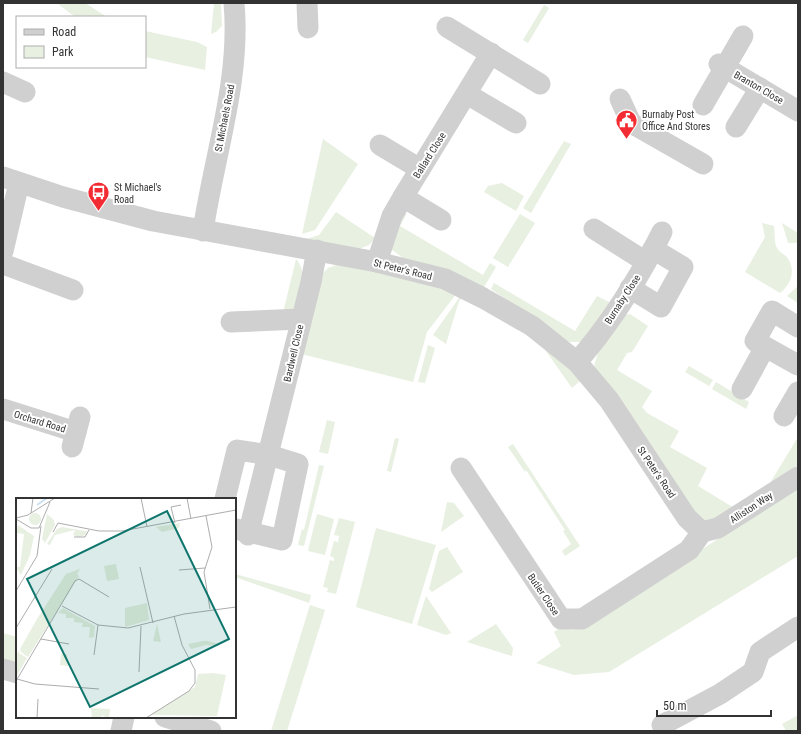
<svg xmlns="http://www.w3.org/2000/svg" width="801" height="734" font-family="'Roboto Condensed',sans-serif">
	<rect width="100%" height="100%" fill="#fff"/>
	<g fill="#e8f0e1">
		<path d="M57 3H85L107 17H75Z"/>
		<path d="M214 3H221L222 26 216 32 211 34Z"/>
		<path d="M544 5 549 8 528 43 523 40Z"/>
		<path d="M145 31 197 42 207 47 205 70 145 57Z"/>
		<path d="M323 139 358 164 315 230 302 234Z"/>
		<path d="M564 141 571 144 531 213 523 208Z"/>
		<path d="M502 183 524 196 516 211 484 192 488 186Z"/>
		<path d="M336 212 375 238 369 245 359 249 306 239 319 235Z"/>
		<path d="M407 213 400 226 483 275 490 263 496 267 484 287 403 258 391 249 401 215Z"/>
		<path d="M520 214 535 223 508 267 493 258Z"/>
		<path d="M762 223 774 226C775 232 774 243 777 248 779 252 784 254 787 257 796 270 792 283 780 293L745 272 765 237Z"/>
		<path d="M782 223 798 233 797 243H788Z"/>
		<path d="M296 259C310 275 299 295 294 312L283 313Z"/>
		<path d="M342 263 457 293 427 332 413 382 301 354 322 274 328 268Z"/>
		<path d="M494 283 575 331 597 296 611 303 584 342H569L491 289Z"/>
		<path d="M798 286V303L787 296Z"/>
		<path d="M461 295 542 341 581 380 572 388 541 344 498 317 462 298 459 301 446 344 433 335Z"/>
		<path d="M630 314 648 326 632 352 627 353 617 370 652 391 642 407 647 413 679 431 670 447 707 468 698 486 736 509 710 523 702 520 694 513 594 366 599 349 622 315Z"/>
		<path d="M428 345 435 348 425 383 418 382Z"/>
		<path d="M689 366 713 380 709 386 685 372Z"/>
		<path d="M716 382 749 402 746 409 712 389Z"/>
		<path d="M327 420 335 422 328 454 319 452Z"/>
		<path d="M798 437V465L767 488Z"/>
		<path d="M395 438 399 439 391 472 387 471Z"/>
		<path d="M513 444 580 546 565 556 562 551 571 544 563 531 565 530 526 470 525 472 508 447Z"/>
		<path d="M319 465 324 466 304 546 298 545 302 529 304 530Z"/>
		<path d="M798 487V556L609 672 574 675 536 663 561 646 554 632 560 628 573 630 584 626Z"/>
		<path d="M447 502 454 503 464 516 441 532Z"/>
		<path d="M317 514 334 519 325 555 308 551Z"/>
		<path d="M339 518 355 522 336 594 327 592 328 588 323 587 330 560 334 561V558L330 556 334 541 338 542 339 536 334 535Z"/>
		<path d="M376 528 436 545 412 624 356 607Z"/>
		<path d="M447 547 463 572 432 592 429 589 439 551Z"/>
		<path d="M235 574 311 595 309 603 235 577Z"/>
		<path d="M426 596 451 633 446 635 417 625Z"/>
		<path d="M310 605 325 610 287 731H271Z"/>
		<path d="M496 624 513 648 512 656 467 642Z"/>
		<path d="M3 633 17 637V666L3 662Z"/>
		<path d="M798 715V731H786L782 724Z"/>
	</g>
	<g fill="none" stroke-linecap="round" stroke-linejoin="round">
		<g stroke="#d0d0d0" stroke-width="21">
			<path d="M307 3 308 28"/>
			<path d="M447 27 540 84"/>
			<path d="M719 64 798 111"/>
			<path d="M3 82 25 92"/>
			<path d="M467 94 516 123"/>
			<path d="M620 99 631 123 703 164"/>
			<path d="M703 105 743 36"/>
			<path d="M736 127 760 88"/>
			<path d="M380 145 420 169"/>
			<path d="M3 177 63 197 153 221 377 262 445 279 483 298 532 326 577 362 609 400 687 518 702 532"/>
			<path d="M403 197 441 220"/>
			<path d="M594 229 646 262"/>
			<path d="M203 231C214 156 241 80 234 3"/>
			<path d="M3 251 19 183"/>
			<path d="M377 262 392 216 403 197 491 53"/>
			<path d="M3 264 73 290"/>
			<path d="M630 288 661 307 683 267 653 249"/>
			<path d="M231 322 301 319"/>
			<path d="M798 327 772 311 755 341 798 365"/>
			<path d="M577 362C611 323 639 278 662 232"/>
			<path d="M742 389 765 347"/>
			<path d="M3 409 76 432"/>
			<path d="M784 416 798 392"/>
			<path d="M72 447 80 417"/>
			<path d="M461 468 561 619H582L689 550 702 532"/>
			<path d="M225 499 237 450 269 455 298 464 282 540 236 529"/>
			<path d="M702 532 718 528 798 477"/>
			<path d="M248 535 311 282 317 250"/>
			<path d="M3 669 17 673"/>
			<path d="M165 717 211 731"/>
			<path d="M662 725 720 694 753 672 760 652 798 627"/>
			<path d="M121 731 124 717"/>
		</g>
	</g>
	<defs>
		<symbol id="civic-pin" viewBox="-11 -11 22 30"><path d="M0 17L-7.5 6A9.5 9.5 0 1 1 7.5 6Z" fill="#f32c34" stroke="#fff"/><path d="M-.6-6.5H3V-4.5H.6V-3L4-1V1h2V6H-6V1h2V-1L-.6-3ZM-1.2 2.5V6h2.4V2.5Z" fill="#fff"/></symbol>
		<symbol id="bus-pin" viewBox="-11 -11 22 30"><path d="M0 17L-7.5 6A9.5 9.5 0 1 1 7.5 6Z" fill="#f32c34" stroke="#fff"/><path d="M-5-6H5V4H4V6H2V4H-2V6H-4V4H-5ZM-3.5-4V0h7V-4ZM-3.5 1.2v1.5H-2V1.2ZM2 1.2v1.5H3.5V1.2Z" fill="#fff"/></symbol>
	</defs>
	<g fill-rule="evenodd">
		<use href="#civic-pin" x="614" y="108" width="25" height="34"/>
		<use href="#bus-pin" x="86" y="180" width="25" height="34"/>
	</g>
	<g text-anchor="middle" stroke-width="4" stroke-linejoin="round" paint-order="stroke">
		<g font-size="10" fill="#333" stroke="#fff">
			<text transform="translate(759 87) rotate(30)" y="4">Branton Close</text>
			<text transform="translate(224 118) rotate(-79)" y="4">St Michaels Road</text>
			<text transform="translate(429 155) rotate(-58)" y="4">Ballard Close</text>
			<text transform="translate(403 269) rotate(14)" y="4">St Peter's Road</text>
			<text transform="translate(622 299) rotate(-57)" y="4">Burnaby Close</text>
			<text transform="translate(293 353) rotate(-77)" y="4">Bardwell Close</text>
			<text transform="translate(40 421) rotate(17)" y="4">Orchard Road</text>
			<text transform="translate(657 472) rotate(56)" y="4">St Peter's Road</text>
			<text transform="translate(751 507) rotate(-33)" y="4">Alliston Way</text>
			<text transform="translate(544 594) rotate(56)" y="4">Butler Close</text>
		</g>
		<g font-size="10" fill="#333" stroke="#fff" text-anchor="start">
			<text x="642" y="118">Burnaby Post<tspan x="642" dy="12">Office And Stores</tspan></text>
			<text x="114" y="191">St Michael's<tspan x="114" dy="12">Road</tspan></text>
		</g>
	</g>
	<g transform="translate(16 498)">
		<rect width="220" height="220" fill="#fff"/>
		<path d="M13 21a6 6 0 1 1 12 0a6 6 0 1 1-12 0ZM31 16 38 22 39 27 29 45 26 41ZM164 25 163 30 146 34 140 29ZM2 27 18 38 14 57 5 77 0 69H4L8 36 0 35ZM46 29 69 33 71 34 70 37 62 39 57 37 59 32 39 37 34 47 31 46 41 31ZM100 66 103 81 91 83 88 68ZM64 71 61 76 63 78 12 159 5 154 4 151 21 121 50 76ZM131 105 133 122 109 129V110ZM47 110 79 128 78 139 73 140 74 129H66L67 125 58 124V120H50V116L42 115ZM141 126 145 144 137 143ZM187 143H192L204 146 201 148 190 147 175 151 172 146ZM3 152V155L11 160 0 179V158ZM45 156H51L52 168 44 167ZM197 175 210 177 201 218 135 217 179 189 182 176ZM75 210 94 211 93 220H87L90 219 85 217 86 220H76Z" fill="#e8f0e1"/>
		<path fill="none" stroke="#cce1f0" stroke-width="2" d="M21 7 31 0"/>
		<path fill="none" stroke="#adadad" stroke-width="1" d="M125 0 131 29M171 0 175 21M15 15 17 0M190 18 196 49 188 74 194 111M0 20 12 17 39 0M0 21 15 30H23L34 4M159 25 155 9 165 7M37 34 42 25 83 33H106L220 12M58 39H69L73 32M124 69 137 125M163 72 189 70M0 93 21 58 25 28M46 108 82 127 112 130 168 116 220 109M0 130 36 71M25 141 53 146M78 157 82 127M123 174 125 128M1 181 19 186 83 191M0 183 59 83 63 81 93 99M21 220 22 201M130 220 173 193 179 185V172L166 147 158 118"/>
		<path fill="#0f766e" fill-opacity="0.15" stroke="#0f766e" stroke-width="2" d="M151 13 213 141 74 209 11 81Z"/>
		<rect width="220" height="220" fill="none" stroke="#333" stroke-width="2"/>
	</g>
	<rect width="801" height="734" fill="none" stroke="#333333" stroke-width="8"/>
	<rect x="16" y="16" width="130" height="52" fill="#ffffff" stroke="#adadad"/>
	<rect x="24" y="29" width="20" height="6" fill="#d0d0d0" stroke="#adadad"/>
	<text x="52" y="36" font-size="12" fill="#333333">Road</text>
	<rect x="24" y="46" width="20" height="12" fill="#e8f0e1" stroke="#adadad"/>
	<text x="52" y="56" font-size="12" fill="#333333">Park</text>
	<path d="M657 710v6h114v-6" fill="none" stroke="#333333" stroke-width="2"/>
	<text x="663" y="710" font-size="12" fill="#333333" stroke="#ffffff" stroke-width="3" paint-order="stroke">50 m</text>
</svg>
